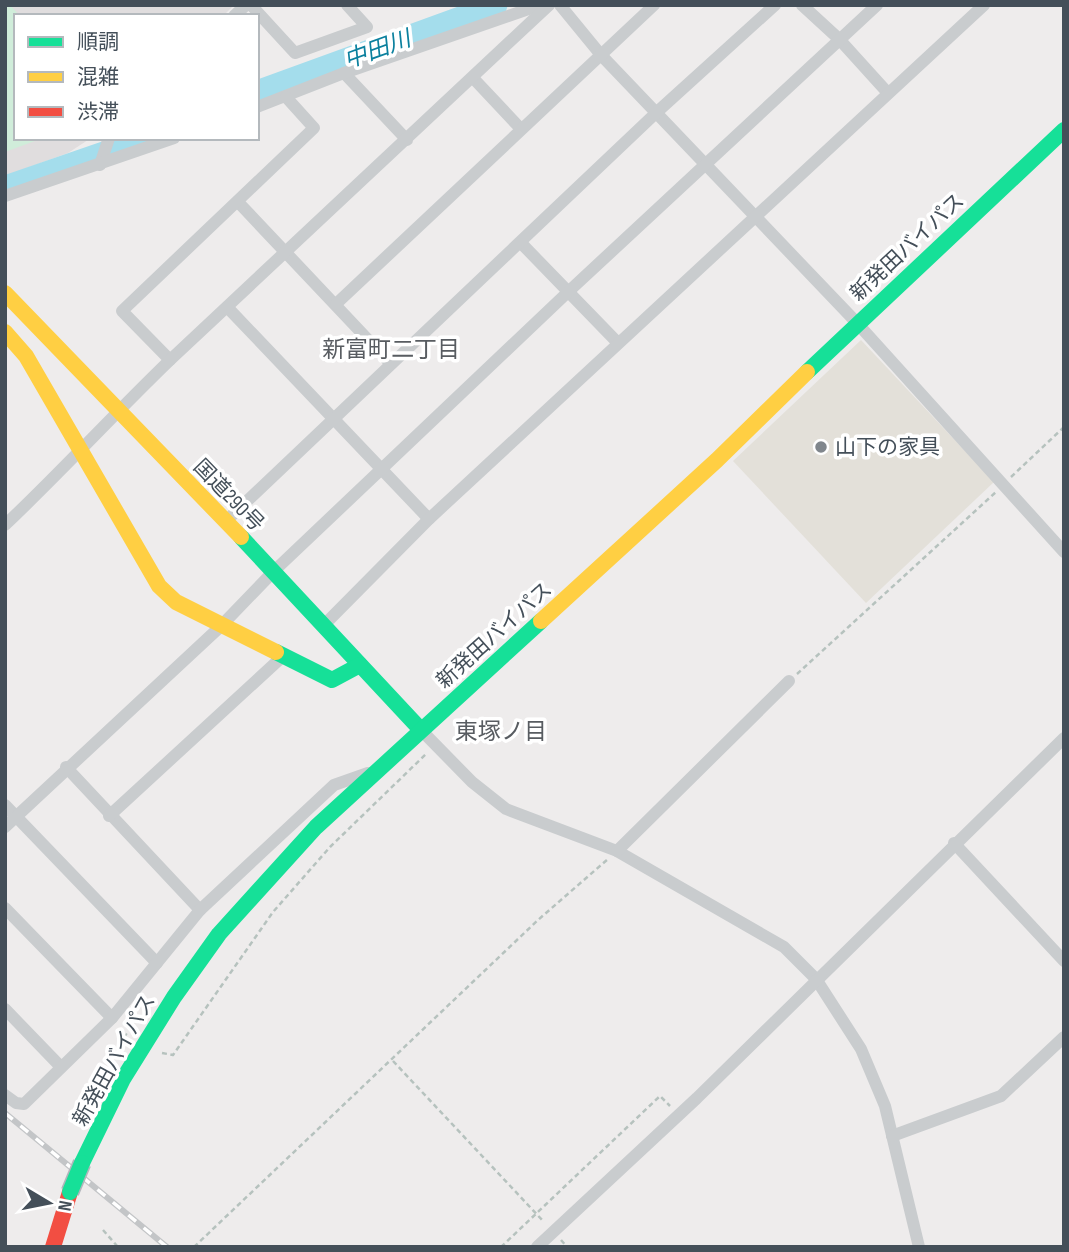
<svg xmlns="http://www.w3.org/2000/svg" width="1069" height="1252" font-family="'Sofia Sans Condensed','Noto Sans JP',sans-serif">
	<rect width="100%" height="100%" fill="#eeecec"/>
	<path fill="#e3e0d9" d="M861 340 994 482 866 603 733 461Z"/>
	<path fill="#e0ddde" d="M5 5H234L223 16H16V138H91L68 153 5 176Z"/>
	<path fill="#d0edda" d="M5 5H10L20 16H16V138H43L5 152Z"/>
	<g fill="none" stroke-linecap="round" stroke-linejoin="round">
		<g stroke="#a4ddec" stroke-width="23">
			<path d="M257 92 496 5"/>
			<path d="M5 187 147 138"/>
		</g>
		<g stroke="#b6c2be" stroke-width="2.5" stroke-dasharray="5 3.5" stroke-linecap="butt">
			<path d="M1011 477 1064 427"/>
			<path d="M797 674 996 492"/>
			<path d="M118 1030 127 1035"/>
			<path d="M162 1053 173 1055 273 912 330 847 426 754"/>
			<path d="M393 1061 544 1222"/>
			<path d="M103 1230 118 1247"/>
			<path d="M561 1240 567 1247"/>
			<path d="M194 1247 538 920 608 859"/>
			<path d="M501 1247 660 1096 670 1106"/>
		</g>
		<g stroke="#c9ccce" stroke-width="12">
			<path d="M251 5 295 53 367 27 347 5"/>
			<path d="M560 5 601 55 857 323 1064 552"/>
			<path d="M802 5 839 39 887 92"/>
			<path d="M234 16 246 5"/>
			<path d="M344 73 407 140"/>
			<path d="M474 79 521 129"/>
			<path d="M257 107 344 73 540 5"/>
			<path d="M100 165 109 138"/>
			<path d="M5 196 174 138"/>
			<path d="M238 202 391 364"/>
			<path d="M521 243 618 343"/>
			<path d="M336 304 654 5"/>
			<path d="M228 308 429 519"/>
			<path d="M170 360 122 311 314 128 286 97"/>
			<path d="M226 521 657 112 775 5"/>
			<path d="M5 525C62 471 114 414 170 360L549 5"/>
			<path d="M324 625 429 519 984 5"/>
			<path d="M421 730 472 782 506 809 617 851 784 947 816 979 861 1049 885 1106 919 1247"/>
			<path d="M66 767 200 910"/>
			<path d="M5 805 157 963"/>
			<path d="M109 816 282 657"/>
			<path d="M5 827 221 626 274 571 568 292 877 5"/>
			<path d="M954 843 1064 961"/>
			<path d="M617 851 789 681"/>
			<path d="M5 908 112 1018"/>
			<path d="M5 1009 60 1066"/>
			<path d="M5 1095 16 1103 24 1104 112 1018 200 910 334 785 368 773"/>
			<path d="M892 1136 1001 1096 1064 1037"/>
			<path d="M537 1247 697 1098 1064 738"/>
		</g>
		<g stroke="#16e098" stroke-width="16">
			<path d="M807 372 1064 130"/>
			<path d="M241 537 421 730"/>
			<path d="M276 652 332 680 360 665"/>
			<path d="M82 1163 123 1079 174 997 219 934 316 827 541 621"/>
		</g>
		<g stroke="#ffcf43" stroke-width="16">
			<path d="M5 293 241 537"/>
			<path d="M5 332 26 356 159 586 176 602 276 652"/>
			<path d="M541 621 717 460 807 372"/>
		</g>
		<path stroke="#f24e42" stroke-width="16" d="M53 1247 70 1192"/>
		<defs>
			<path id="rail" d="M5 1113 167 1247"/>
		</defs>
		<use href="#rail" stroke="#c3c5c7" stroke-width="6"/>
		<use href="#rail" stroke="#fff" stroke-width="3.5" stroke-dasharray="10" stroke-linecap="butt"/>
		<defs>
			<path id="fast-bridge" d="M70 1192 82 1163"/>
		</defs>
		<use href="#fast-bridge" stroke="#b2b6bc" stroke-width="19" stroke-linecap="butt"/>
		<use href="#fast-bridge" stroke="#16e098" stroke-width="16"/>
	</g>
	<circle fill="#80868c" stroke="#fff" stroke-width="2.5" cx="821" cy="447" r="7"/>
	<g text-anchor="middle" stroke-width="7" stroke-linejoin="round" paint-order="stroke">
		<g font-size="21" fill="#444f59" stroke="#fff">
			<text transform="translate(907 247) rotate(-43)" y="7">新発田バイパス</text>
			<text transform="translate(229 495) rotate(46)" y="7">国道290号</text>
			<text transform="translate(494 635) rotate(-42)" y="7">新発田バイパス</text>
			<text transform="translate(114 1060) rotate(-61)" y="7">新発田バイパス</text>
		</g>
		<g font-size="21" fill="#444f59" stroke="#fff" text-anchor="start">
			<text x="835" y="454">山下の家具</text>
		</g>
		<g font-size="23" font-style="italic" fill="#0b809e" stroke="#fff">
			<text transform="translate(377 49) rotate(-20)" y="8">中田川</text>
		</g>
		<g font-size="23" fill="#585c61" stroke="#fff">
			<text x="391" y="357">新富町二丁目</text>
			<text x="501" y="739">東塚ノ目</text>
		</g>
	</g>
	<rect width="1069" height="1252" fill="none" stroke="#444f59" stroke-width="14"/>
	<rect x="14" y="14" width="245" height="126" fill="#ffffff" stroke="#b4b9bd" stroke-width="2"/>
	<rect x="28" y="37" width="35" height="10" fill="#16e098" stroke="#b4b9bd" stroke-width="2"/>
	<text x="77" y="49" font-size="21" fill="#444f59">順調</text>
	<rect x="28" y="72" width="35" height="10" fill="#ffcf43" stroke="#b4b9bd" stroke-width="2"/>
	<text x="77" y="84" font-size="21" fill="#444f59">混雑</text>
	<rect x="28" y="107" width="35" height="10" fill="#f24e42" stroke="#b4b9bd" stroke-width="2"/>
	<text x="77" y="119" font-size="21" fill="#444f59">渋滞</text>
	<g transform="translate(49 1203) rotate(100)" stroke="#ffffff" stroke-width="5" paint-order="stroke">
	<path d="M0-5L12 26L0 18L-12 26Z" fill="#444f59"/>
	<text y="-10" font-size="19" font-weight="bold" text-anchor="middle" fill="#444f59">N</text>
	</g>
</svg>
